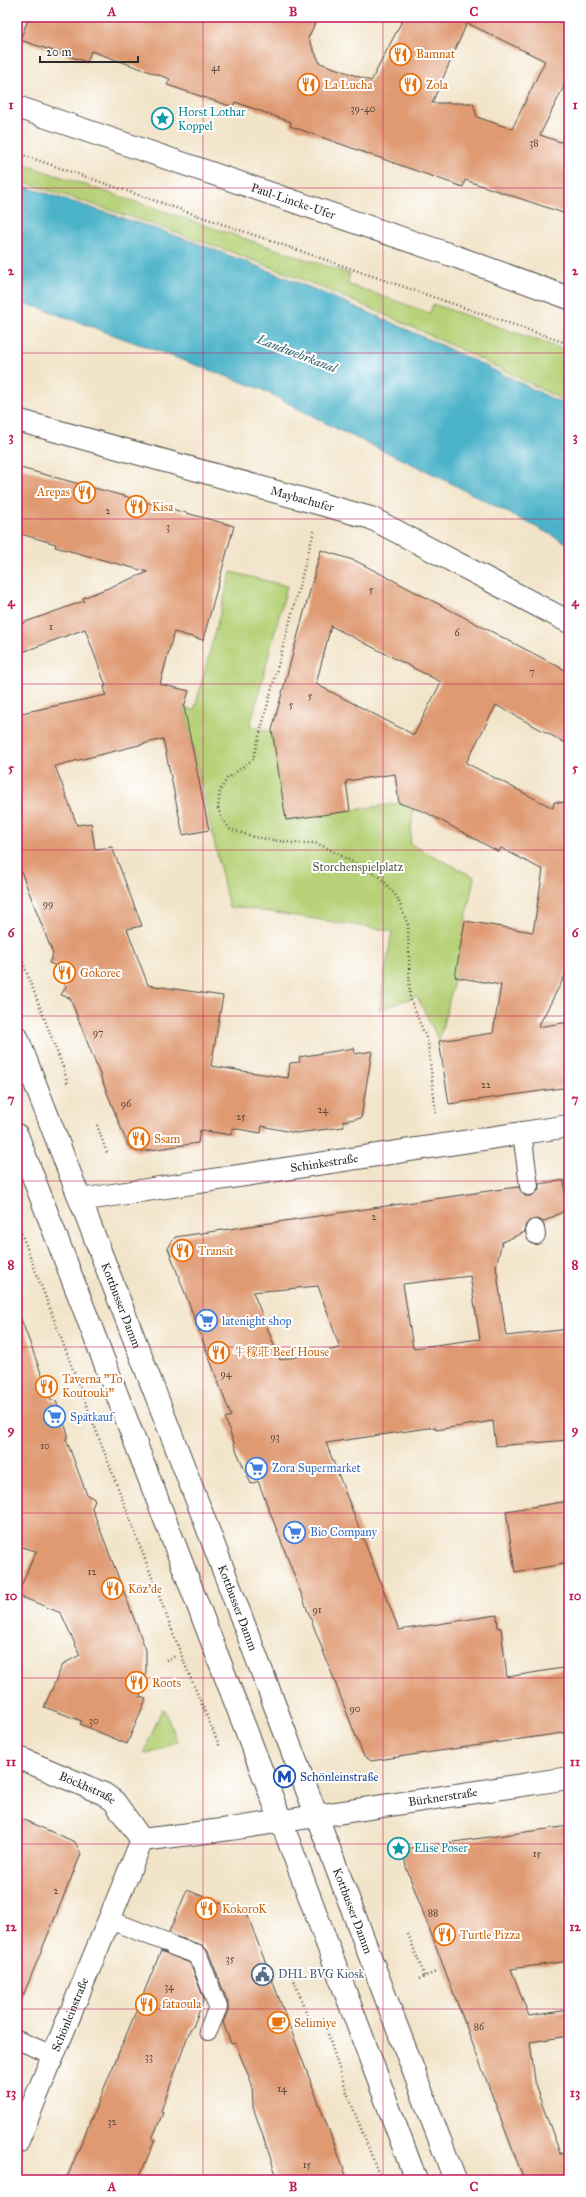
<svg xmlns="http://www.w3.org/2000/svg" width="586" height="2197" font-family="'IM FELL Great Primer','Noto Serif SC',serif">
	<rect width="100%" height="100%" fill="#fff"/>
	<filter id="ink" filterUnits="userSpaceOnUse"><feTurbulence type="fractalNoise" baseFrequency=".025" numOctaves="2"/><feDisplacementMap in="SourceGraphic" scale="8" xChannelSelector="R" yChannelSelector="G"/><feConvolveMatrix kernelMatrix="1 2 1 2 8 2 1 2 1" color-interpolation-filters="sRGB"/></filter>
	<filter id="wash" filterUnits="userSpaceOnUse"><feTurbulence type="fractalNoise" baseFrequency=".012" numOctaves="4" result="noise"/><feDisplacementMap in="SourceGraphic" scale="16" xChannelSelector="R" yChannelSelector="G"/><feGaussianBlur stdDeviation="0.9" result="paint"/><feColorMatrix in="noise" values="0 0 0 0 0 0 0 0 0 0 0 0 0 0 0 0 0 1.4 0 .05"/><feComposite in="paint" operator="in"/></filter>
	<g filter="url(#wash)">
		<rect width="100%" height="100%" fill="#f2e4c9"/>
		<g fill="#b6d177" stroke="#707e51">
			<path d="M17 162 350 274 347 284 430 313 433 304 568 351 569 403C452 344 333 288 209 244 146 221 81 201 17 180Z"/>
			<path d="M231 572 287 586 250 726 272 732 286 820 414 801 410 844 474 877 455 977 439 1041 417 996 379 1010 392 931 238 907 229 908 184 706 194 711Z"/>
			<path d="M162 1709 165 1710 177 1741 149 1754 144 1752Z"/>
		</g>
		<path fill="#4bb3c9" stroke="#3b6f7a" d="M17 184C81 205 146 224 210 248 333 294 452 348 569 407V544L429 472 341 431 261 389 43 309 17 302Z"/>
		<g id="blocks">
			<g fill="#df9a72" fill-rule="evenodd">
				<path d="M29 17H318L308 38 320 63 371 81 404 17H569V76L540 135 569 145V215L465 180 463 187 408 168 290 126 291 122 235 102 233 107 167 85 170 79 91 51 87 62 20 40ZM467 23 545 61 512 129 477 117 473 103H432Z"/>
				<path d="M17 467 234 526 203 640 174 632 160 684 189 691 184 707 209 830 183 835 163 739 55 766 77 825 91 823 95 849 112 847 142 926 127 929 148 985 223 996 211 1066 288 1078 290 1063 300 1062 299 1057 354 1048 355 1054 372 1051 361 1118 343 1121 344 1127 296 1133 262 1126 261 1133 232 1128 231 1135 200 1130 198 1143 137 1152 128 1146 70 998 61 995 66 987 57 966 49 963 53 954 17 861V714L106 695 104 686H106L85 629 17 654V625L84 601 83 598 148 572 55 547 56 544 17 533Z"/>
				<path d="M321 550 356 561 569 672V745L496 705 466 763 553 808 554 802 569 803V968L538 1027 569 1022V1087L449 1104 439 1041 493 1033 501 985 455 977 465 921 533 932 543 870 501 848 499 852 425 812 399 803 395 774 346 781 350 811 286 820 272 730ZM331 626 441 682 414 735 316 684Z"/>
				<path d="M564 1180 566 1210 543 1222 538 1219 529 1221 525 1226V1232L502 1242 496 1266 506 1336 569 1329V1440L496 1446 493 1421 436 1430 435 1427 326 1443 399 1630 497 1615 498 1628H501L507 1677 569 1667V1732L371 1761 363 1755 258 1481 251 1484 237 1452 225 1418 231 1416 168 1248 175 1237 509 1188 519 1187 525 1196H531L539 1190V1184ZM470 1276 480 1339 413 1348 403 1284ZM318 1286 340 1348 280 1360 253 1292Z"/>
				<path d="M17 1316H20L51 1400 56 1401 68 1434 66 1439 87 1495 95 1499 92 1508 146 1650V1672L140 1697 146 1699 127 1744 80 1724 82 1721 44 1707 63 1664 80 1655 61 1613 17 1595 36 1551 17 1546Z"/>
				<path d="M569 1501V1560L564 1561 565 1564 515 1572 506 1511Z"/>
				<path d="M17 1817 75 1842 81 1854 18 2008Z"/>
				<path d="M569 1826V1961L511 1969 529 2016 569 2010V2036L530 2042 536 2088 560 2153 569 2151V2180H524L406 1867 403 1849Z"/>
				<path d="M187 1890 247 1914 348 2180H278L253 2107 252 2084 235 2043 231 2044 223 2022 228 2011V2003L208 1951 202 1945 174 1936 169 1932Z"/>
				<path d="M161 1951 190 1963 204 1999 193 2027H191L161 2111 163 2113 152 2139 155 2140 138 2180H66Z"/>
			</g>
		</g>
	</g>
	<g filter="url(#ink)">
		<use href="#blocks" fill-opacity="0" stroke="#494743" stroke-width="1"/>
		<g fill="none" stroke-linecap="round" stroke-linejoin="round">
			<defs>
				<g id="service">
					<path d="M522 1133 529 1186"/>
					<path d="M535 1229 536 1235"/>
					<path d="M110 1920 166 1942"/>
					<path d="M173 1946 198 1955 218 2007 208 2031"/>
					<path d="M17 2040 53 2055"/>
				</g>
				<g id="minor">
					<path id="s1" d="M17 107 457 257 569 298"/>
					<path id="s2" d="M17 420 371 518 569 622"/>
					<path id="s3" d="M80 1200 569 1126"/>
					<path id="s4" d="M17 1757 104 1794 114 1801 142 1840"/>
					<path id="s5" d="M142 1840 230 1829 569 1778"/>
					<path id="s6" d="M17 2143 142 1840"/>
				</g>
				<g id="secondary">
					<path id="s7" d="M17 1037 199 1506 455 2180"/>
					<path d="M17 1135 281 1821 416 2180"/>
				</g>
			</defs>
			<use href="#service" stroke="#494743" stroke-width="20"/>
			<use href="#minor" stroke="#494743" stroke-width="24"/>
			<use href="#secondary" stroke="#494743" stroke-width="24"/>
			<g stroke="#494743" stroke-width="2.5" stroke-dasharray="1 3" stroke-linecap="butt">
				<path d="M17 153 569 344"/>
				<path d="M314 531 253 759 227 779 220 790 218 808 222 819 230 829 254 837 293 843H315L325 847 380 877 397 897 408 925 410 998 428 1043 436 1116"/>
				<path d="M17 947 64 1070 68 1085"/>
				<path d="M97 1125 107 1153"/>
				<path d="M17 1222 186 1667 220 1747"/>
				<path d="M166 1660 176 1656"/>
				<path d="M408 1934 425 1977"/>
				<path d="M293 1977 308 2018 301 2020"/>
				<path d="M419 1979 436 1972"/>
				<path d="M323 2019 346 2090 381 2180"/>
			</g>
			<use href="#service" stroke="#fff" stroke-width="18"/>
			<use href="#minor" stroke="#fff" stroke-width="22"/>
			<use href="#secondary" stroke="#fff" stroke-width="22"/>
		</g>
	</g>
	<path fill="none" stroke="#c2185b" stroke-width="1" stroke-opacity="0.55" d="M203 17V2180M383 17V2180M17 188H569M17 353H569M17 519H569M17 684H569M17 850H569M17 1016H569M17 1181H569M17 1347H569M17 1513H569M17 1678H569M17 1844H569M17 2009H569"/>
	<defs>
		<symbol id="restaurant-ring" viewBox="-11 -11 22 22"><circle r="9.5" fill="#fff" stroke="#e8710a" stroke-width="1.5"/><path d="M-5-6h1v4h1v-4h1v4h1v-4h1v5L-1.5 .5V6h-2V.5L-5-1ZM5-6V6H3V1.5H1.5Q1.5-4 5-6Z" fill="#e8710a"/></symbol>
		<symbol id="sight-ring" viewBox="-11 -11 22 22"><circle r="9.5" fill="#fff" stroke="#0f9aa8" stroke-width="1.5"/><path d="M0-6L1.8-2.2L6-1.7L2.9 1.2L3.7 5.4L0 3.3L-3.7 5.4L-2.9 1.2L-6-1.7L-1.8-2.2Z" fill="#0f9aa8"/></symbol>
		<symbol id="supermarket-ring" viewBox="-11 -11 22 22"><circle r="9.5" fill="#fff" stroke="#3f7fe0" stroke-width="1.5"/><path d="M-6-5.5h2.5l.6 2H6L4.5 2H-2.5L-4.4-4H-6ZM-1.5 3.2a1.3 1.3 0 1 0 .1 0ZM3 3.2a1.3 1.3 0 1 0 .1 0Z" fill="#3f7fe0"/></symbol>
		<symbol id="metro-ring" viewBox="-11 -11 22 22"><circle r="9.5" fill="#fff" stroke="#1a4fb4" stroke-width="1.5"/><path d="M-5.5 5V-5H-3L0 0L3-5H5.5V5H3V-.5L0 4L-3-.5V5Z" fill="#1a4fb4"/></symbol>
		<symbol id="civic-ring" viewBox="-11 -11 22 22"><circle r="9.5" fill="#fff" stroke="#5c6f8a" stroke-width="1.5"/><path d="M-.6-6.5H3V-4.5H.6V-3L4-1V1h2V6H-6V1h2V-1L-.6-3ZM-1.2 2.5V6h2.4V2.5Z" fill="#5c6f8a"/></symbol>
		<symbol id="cafe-ring" viewBox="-11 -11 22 22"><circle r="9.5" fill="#fff" stroke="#e8710a" stroke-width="1.5"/><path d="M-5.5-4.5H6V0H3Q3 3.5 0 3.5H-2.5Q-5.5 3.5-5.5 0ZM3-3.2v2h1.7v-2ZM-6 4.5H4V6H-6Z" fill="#e8710a"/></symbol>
	</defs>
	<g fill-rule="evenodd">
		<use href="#restaurant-ring" x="388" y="42" width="25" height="25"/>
		<use href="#restaurant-ring" x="296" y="72" width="25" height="25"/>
		<use href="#restaurant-ring" x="398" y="72" width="25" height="25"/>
		<use href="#sight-ring" x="150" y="106" width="25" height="25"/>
		<use href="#restaurant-ring" x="72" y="480" width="25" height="25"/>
		<use href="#restaurant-ring" x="124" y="494" width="25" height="25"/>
		<use href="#restaurant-ring" x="52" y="960" width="25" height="25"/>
		<use href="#restaurant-ring" x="126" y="1126" width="25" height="25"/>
		<use href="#restaurant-ring" x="170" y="1238" width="25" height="25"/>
		<use href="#supermarket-ring" x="194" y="1308" width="25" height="25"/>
		<use href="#restaurant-ring" x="206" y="1340" width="25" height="25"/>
		<use href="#restaurant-ring" x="34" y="1374" width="25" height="25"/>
		<use href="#supermarket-ring" x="42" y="1404" width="25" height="25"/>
		<use href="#supermarket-ring" x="244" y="1456" width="25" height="25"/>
		<use href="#supermarket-ring" x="282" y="1520" width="25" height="25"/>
		<use href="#restaurant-ring" x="100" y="1576" width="25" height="25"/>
		<use href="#restaurant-ring" x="124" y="1670" width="25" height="25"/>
		<use href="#metro-ring" x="272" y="1764" width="25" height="25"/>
		<use href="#sight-ring" x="386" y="1836" width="25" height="25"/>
		<use href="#restaurant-ring" x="194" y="1896" width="25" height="25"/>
		<use href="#restaurant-ring" x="432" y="1922" width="25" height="25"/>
		<use href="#civic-ring" x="250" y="1962" width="25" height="25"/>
		<use href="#restaurant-ring" x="134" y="1992" width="25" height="25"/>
		<use href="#cafe-ring" x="266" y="2010" width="25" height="25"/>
	</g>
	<g text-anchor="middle" stroke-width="4" stroke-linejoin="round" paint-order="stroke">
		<g font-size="10" fill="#58473d">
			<text x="216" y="71">41</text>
			<text x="363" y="112">39-40</text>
			<text x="534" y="146">38</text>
			<text x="108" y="514">2</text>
			<text x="168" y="530">3</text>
			<text x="371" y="593">5</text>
			<text x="51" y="630">1</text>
			<text x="457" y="636">6</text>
			<text x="532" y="675">7</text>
			<text x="310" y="699">5</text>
			<text x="291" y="708">5</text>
			<text x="48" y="907">99</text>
			<text x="98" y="1036">97</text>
			<text x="486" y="1088">22</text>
			<text x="126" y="1107">96</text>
			<text x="323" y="1113">24</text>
			<text x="241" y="1120">25</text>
			<text x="374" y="1220">2</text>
			<text x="226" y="1377">94</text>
			<text x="275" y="1440">93</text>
			<text x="45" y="1449">10</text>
			<text x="92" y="1575">12</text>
			<text x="317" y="1613">91</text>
			<text x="355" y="1712">90</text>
			<text x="94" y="1724">30</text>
			<text x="537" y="1857">15</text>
			<text x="56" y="1894">2</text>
			<text x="433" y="1916">88</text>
			<text x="230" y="1962">35</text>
			<text x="169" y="1990">34</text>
			<text x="479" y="2030">86</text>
			<text x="149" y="2060">33</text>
			<text x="282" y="2092">14</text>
			<text x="112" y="2125">32</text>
			<text x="307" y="2168">15</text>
		</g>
		<g font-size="12" fill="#c56008" stroke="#fff" text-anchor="start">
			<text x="416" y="58">Bamnat</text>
			<text x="324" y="89">La Lucha</text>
			<text x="426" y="89">Zola</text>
			<text x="70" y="496" text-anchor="end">Arepas</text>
			<text x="152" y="511">Kisa</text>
			<text x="80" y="977">Gokorec</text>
			<text x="154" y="1143">Ssam</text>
			<text x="198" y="1255">Transit</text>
			<text x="234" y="1356">牛稼莊 Beef House</text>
			<text x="62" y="1383">Taverna "To<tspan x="62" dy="14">Koutouki"</tspan></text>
			<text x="128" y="1593">Köz'de</text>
			<text x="152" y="1687">Roots</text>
			<text x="222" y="1913">KokoroK</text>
			<text x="460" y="1939">Turtle Pizza</text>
			<text x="162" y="2008">fataoula</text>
			<text x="294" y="2027">Selimiye</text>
		</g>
		<g font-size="12" fill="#0d838f" stroke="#fff" text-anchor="start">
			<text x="178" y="116">Horst Lothar<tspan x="178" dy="14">Koppel</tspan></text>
			<text x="414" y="1852">Elise Poser</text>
		</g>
		<g font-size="12" fill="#2b2b2b" stroke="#fff">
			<text dy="4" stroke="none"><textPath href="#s1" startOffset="292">Paul-Lincke-Ufer</textPath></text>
			<text dy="4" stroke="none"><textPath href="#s2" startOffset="296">Maybachufer</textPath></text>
			<text dy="4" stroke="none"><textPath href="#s3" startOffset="247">Schinkestraße</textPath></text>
			<text dy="4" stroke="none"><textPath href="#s7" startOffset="288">Kottbusser Damm</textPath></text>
			<text dy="4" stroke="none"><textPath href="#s7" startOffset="612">Kottbusser Damm</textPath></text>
			<text dy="4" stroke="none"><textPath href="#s4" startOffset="77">Böckhstraße</textPath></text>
			<text dy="4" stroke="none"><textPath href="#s5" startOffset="304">Bürknerstraße</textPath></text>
			<text dy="4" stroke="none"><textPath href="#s7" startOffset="936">Kottbusser Damm</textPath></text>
			<text dy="4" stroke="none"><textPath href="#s6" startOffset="139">Schönleinstraße</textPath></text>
		</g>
		<g font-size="12" fill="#555d42" stroke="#fff">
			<text x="358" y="871">Storchenspielplatz</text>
		</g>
		<g font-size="12" fill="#366cbe" stroke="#fff" text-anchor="start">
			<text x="222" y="1325">latenight shop</text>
			<text x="70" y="1421">Spätkauf</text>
			<text x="272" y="1472">Zora Supermarket</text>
			<text x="310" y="1536">Bio Company</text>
		</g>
		<g font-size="12" fill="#164399" stroke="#fff" text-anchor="start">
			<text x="300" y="1781">Schönleinstraße</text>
		</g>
		<g font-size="12" fill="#4e5e75" stroke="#fff" text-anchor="start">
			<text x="278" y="1978">DHL BVG Kiosk</text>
		</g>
		<g font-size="13" font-style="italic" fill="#38616a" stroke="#fff">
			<text transform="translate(297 353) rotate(21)" y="5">Landwehrkanal</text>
		</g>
	</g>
	<rect width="586" height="2197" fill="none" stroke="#fff" stroke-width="44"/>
	<path d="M40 56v6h98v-6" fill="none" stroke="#2b2b2b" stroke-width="2"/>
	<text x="46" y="56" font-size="12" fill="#2b2b2b" stroke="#ffffff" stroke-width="3" paint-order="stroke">20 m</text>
	<rect x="22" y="22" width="542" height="2153" fill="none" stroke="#c2185b" stroke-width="1.5"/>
	<g font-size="13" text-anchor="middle" font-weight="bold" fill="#c2185b">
		<text x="112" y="16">A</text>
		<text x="293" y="16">B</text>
		<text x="474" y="16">C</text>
		<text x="11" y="109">1</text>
		<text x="575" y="109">1</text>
		<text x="11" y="275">2</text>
		<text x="575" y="275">2</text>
		<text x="11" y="441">3</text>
		<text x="575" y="441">3</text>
		<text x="11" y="606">4</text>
		<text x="575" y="606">4</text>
		<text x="11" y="772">5</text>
		<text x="575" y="772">5</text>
		<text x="11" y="937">6</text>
		<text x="575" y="937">6</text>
		<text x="11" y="1103">7</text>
		<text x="575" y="1103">7</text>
		<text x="11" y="1269">8</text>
		<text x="575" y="1269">8</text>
		<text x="11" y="1434">9</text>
		<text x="575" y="1434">9</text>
		<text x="11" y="1600">10</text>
		<text x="575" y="1600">10</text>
		<text x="11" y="1766">11</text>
		<text x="575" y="1766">11</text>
		<text x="11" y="1931">12</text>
		<text x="575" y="1931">12</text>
		<text x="11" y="2097">13</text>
		<text x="575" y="2097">13</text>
		<text x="112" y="2191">A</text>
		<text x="293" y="2191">B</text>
		<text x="474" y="2191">C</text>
	</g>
</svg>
